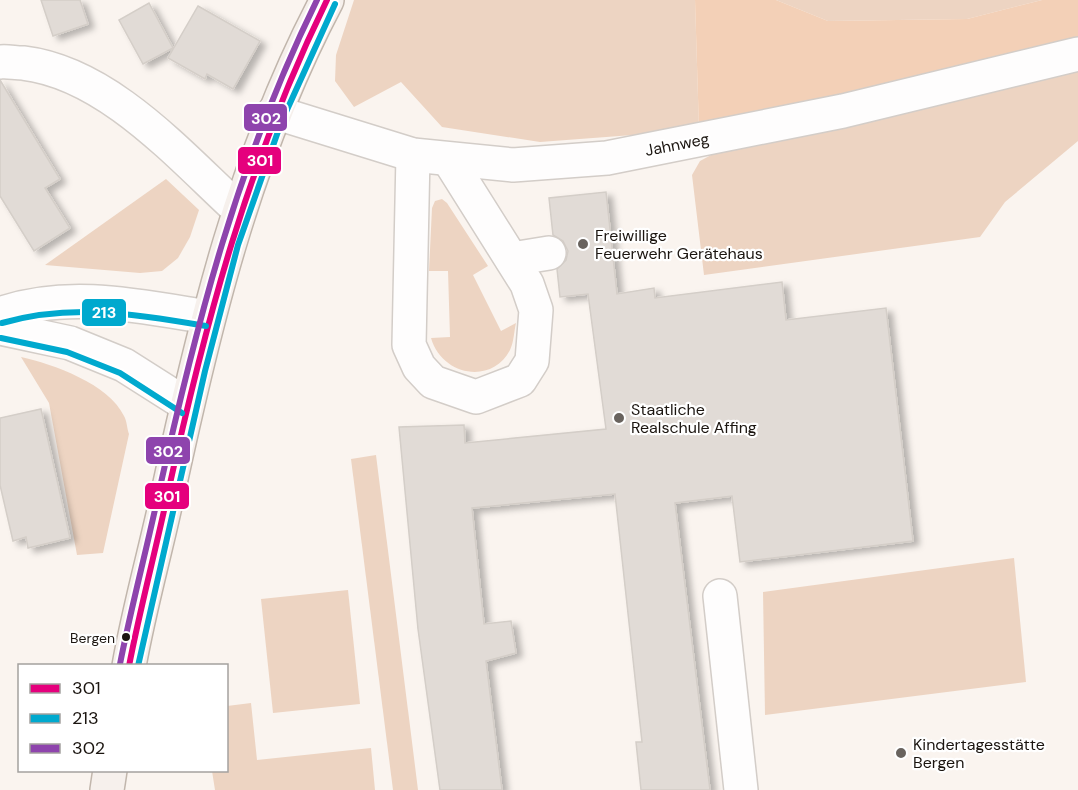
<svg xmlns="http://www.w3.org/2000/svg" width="1078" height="790" font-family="'DM Sans',sans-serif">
	<defs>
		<filter id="shadow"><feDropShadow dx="6" dy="4" stdDeviation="3" flood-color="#0004"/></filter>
	</defs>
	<rect width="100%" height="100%" fill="#faf4ef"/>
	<g fill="#edd4c2">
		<path d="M354 0H695L699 130 540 142 442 127 401 82 354 107 335 81 336 55Z"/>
		<path d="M776 0H1042L967 19 828 21Z"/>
		<path d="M1078 66V141L1005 202 980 237 704 275 692 175 700 161 713 154Z"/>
		<path d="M166 179 199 210 190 237 178 258 162 271 140 273 45 265Z"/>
		<path d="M442 199 447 203 488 266 473 275 501 331 516 323C514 331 514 342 510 350 492 385 442 376 431 338L450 337 448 271H429L432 208 435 201Z"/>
		<path d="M21 357C53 364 109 384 124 416 127 421 127 429 129 434L103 553 77 555 49 403Z"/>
		<path d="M376 455 418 790H393L351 459Z"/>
		<path d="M1014 558 1026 682 765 715 763 592Z"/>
		<path d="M348 590 360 704 273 713 261 599Z"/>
		<path d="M251 703 257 760 371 748 375 790H215L212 771 226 770 227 706Z"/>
	</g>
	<path fill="#f3d0b7" d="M695 0H776L828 21 967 19 1042 0H1078V40L699 130Z"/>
	<g fill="#e1dbd6" stroke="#d4cec8" stroke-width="1.5" filter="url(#shadow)">
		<path d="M41 0H80L88 24 53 36Z"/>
		<path d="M149 3 173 48 143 64 119 20Z"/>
		<path d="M198 6 260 41 233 89 207 74 205 79 168 58Z"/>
		<path d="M0 80 60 179 45 188 70 228 34 251 0 196Z"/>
		<path d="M606 192 617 294 654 288 655 298 782 282 786 320 886 308 913 541 740 562 732 496 675 503 710 790H641L636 742H642L615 494 472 508 484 624 511 621 516 653 486 661 502 790H440L418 629 399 427 464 425 465 443 606 429 588 294 560 297 557 269 566 260 568 251 563 241 553 235 549 198Z"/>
		<path d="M41 409 70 538 28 548 26 537 13 541 0 485V418Z"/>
	</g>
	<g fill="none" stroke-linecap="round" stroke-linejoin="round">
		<defs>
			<g id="minor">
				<path d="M0 62C7 61 15 63 23 63 108 73 179 155 239 210"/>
				<path d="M274 112 413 155 513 165 607 158 843 111 1078 54"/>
				<path d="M413 155 409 345 419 367 433 382 476 397 520 380 532 361 536 310 527 284 449 160"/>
				<path d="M512 259 549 253"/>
				<path d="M0 314C68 290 139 306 207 317"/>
				<path d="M0 328 70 343 124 365 187 405"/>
				<path d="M720 596 741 790"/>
			</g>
			<g id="major">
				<path d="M129 666C139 609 155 553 167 497 204 325 244 157 327 0"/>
				<path d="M107 790 110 770"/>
			</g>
		</defs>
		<use href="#minor" stroke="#d3cdc8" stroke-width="36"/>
		<use href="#major" stroke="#c1b6ac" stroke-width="36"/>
		<use href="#minor" stroke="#fefdfd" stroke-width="33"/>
		<use href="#major" stroke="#f6f0ec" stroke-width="33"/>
		<defs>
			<path id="bus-1" d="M129 666C140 609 155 553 167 497 206 320 247 164 327 0"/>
			<g id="bus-2">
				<path d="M2 323C71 303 136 314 206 326"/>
				<path d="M1 338 67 352 120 373 182 413"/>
				<path d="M138 666 205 371 238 245 281 123 335 4"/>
			</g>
			<path id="bus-3" d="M120 664C131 608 146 552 158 496 197 321 238 161 317 0"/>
		</defs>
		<use href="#bus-1" stroke="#fff" stroke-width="10"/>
		<use href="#bus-2" stroke="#fff" stroke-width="10"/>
		<use href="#bus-3" stroke="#fff" stroke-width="10"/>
		<use href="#bus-1" stroke="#e5007d" stroke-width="6"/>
		<use href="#bus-2" stroke="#00a9ce" stroke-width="6"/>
		<use href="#bus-3" stroke="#8e44ad" stroke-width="6"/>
	</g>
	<g fill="#69635e" stroke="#fff" stroke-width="2">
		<circle cx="583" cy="244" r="6"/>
		<circle cx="619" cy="418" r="6"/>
		<circle cx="901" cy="753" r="6"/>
	</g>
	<circle fill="#1b1510" stroke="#fff" stroke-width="2" cx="126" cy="637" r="5"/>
	<g text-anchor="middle" stroke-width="4.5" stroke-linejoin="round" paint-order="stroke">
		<g font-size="14" fill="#1b1510" stroke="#fff" text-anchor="end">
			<text x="115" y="643">Bergen</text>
		</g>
		<g font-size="16" fill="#1b1510" stroke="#fff">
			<text transform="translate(677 144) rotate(-11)" y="6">Jahnweg</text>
		</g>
		<g font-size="16" fill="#1b1510" stroke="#fff" text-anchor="start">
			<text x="595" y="241">Freiwillige<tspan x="595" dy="18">Feuerwehr Gerätehaus</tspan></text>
			<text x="631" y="415">Staatliche<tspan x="631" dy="18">Realschule Affing</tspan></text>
			<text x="913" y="750">Kindertagesstätte<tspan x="913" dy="18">Bergen</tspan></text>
		</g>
	</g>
	<g stroke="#fff" stroke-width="2">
		<rect x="243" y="103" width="45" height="29" rx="6" fill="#8e44ad"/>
		<rect x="237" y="146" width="45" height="29" rx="6" fill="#e5007d"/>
		<rect x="81" y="298" width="46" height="29" rx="6" fill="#00a9ce"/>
		<rect x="145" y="436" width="46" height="29" rx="6" fill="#8e44ad"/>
		<rect x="144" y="482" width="46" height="28" rx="6" fill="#e5007d"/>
	</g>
	<g font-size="16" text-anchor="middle" font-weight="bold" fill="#fff">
		<text x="266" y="124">302</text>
		<text x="260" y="166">301</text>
		<text x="104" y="318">213</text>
		<text x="168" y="457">302</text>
		<text x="167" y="502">301</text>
	</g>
	<rect x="18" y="664" width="210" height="108" fill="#ffffff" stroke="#a4a19f" stroke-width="1.5"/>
	<rect x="30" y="684" width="30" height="9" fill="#e5007d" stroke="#a4a19f" stroke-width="1.5"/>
	<text x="72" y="694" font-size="18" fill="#1b1510">301</text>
	<rect x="30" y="714" width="30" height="9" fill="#00a9ce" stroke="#a4a19f" stroke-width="1.5"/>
	<text x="72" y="724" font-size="18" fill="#1b1510">213</text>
	<rect x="30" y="744" width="30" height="9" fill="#8e44ad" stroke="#a4a19f" stroke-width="1.5"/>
	<text x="72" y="754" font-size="18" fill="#1b1510">302</text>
</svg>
